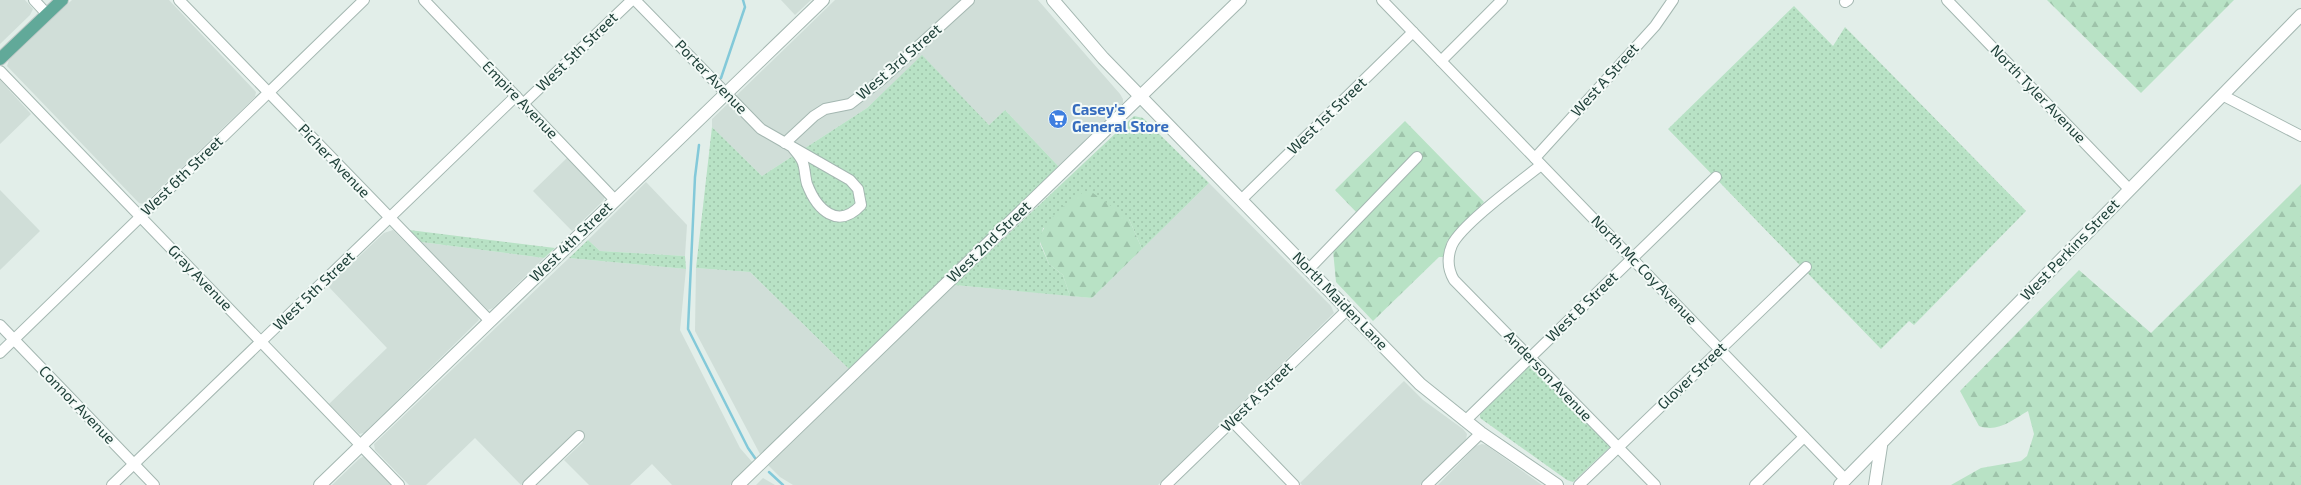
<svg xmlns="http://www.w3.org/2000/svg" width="2301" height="485" font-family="'Exo 2',sans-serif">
	<defs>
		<pattern id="grass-dots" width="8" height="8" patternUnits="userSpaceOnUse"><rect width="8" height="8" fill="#b8e2c5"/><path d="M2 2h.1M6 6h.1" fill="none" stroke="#9ec3aa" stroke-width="1.8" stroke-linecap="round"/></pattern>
		<pattern id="forest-firs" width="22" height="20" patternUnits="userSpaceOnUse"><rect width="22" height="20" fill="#b8e2c5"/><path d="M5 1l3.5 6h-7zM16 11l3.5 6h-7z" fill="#9ec3aa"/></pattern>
	</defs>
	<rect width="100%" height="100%" fill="#e2eee9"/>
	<g fill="#d0ded8">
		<path d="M0 0H25L33 9 30 15 0 44Z"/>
		<path d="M72 0H169L256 92 255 97 144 204 139 203 7 66 9 60Z"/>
		<path d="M781 0H811L795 15Z"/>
		<path d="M835 0H1038L1120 94 1123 99V103L1059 167 1005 110 989 125 922 56 867 108 762 176 712 127V119Z"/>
		<path d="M0 80 31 114 0 144Z"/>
		<path d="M568 157 605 197 603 201 572 231 533 191Z"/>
		<path d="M646 182 687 225 685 256 600 251 588 240Z"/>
		<path d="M1209 183 1331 306 1334 313 1158 485H793L780 477 768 465 954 285 1092 298Z"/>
		<path d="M0 190 40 231 0 270Z"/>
		<path d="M393 230 477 316 479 320 364 433 359 434 329 404 387 348 328 286 384 233Z"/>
		<path d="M421 242 544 258 493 308 488 310Z"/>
		<path d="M569 258 686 269 680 330 740 448 753 463 730 485H672L652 464 630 485H589L564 460 583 442 576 433 521 485 475 438 426 485H409L375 450 374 444Z"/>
		<path d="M696 268 750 272 850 370 761 456 695 331Z"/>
		<path d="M1404 381 1423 400 1463 429 1467 434 1466 440 1420 485H1302L1300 483Z"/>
		<path d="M1482 444 1486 445 1542 485H1438L1476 446Z"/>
		<path d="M364 456 392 485H332L359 459Z"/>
		<path d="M763 478 775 485H756Z"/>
	</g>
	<g fill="url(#grass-dots)">
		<path d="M1794 6 1833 46 1845 27 2026 211 1914 325 1909 321 1881 349 1668 129Z"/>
		<path d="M922 55 989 125 1005 110 1059 167 850 370 750 272 696 268 712 127 762 176 867 108Z"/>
		<path d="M1134 116 1143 118 1209 183 1142 249 1129 219 1043 228 1040 244 1049 264 1063 275 1070 296 954 285Z"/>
		<path d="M409 230 555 248 544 258 421 242Z"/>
		<path d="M588 240 600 251 685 256 686 269 569 258Z"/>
		<path d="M1530 365 1612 445 1573 482 1567 480 1480 418V414Z"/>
	</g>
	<g fill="url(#forest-firs)">
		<path d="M2047 0H2234L2141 93Z"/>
		<path d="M1405 121 1484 202 1447 241 1444 257H1439L1373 321 1336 282 1333 250 1358 214 1335 190Z"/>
		<path d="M2301 184V485H1951L1981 468 2021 461 2027 456 2034 434 2028 411C2012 420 1998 433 1979 426L1960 391 2079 270 2151 333Z"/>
		<path d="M1085 191 1093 193 1129 219 1142 249 1092 298 1070 296 1063 275 1049 264 1039 239C1047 217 1066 204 1085 191Z"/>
	</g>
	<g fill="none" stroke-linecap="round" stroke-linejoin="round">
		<g stroke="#83c9d9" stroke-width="2.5">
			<path d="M721 78 745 7 743 0"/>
			<path d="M699 145 695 177 688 329 748 448 755 458"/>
			<path d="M769 472 783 485"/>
		</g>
		<defs>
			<g id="minor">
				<path d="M34 0 47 14"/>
				<path d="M179 0 490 321"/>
				<path d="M424 0 615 200"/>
				<path d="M635 0 761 129 850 180 858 189 861 205C838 230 817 210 807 184 805 177 805 169 803 163 801 157 796 152 792 147"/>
				<path d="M1382 0 1846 480"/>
				<path d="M1947 0 2129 189"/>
				<path d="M1845 2 1848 0"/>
				<path d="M1441 61 1502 0"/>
				<path d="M0 71 399 485"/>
				<path d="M2222 95 2301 136"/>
				<path d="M523 104 632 0"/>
				<path d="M785 143 814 116 825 109 850 104 881 80 969 0"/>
				<path d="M1535 158 1655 26 1673 0"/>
				<path d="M1541 165C1521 181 1462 224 1452 245 1447 257 1447 268 1454 280L1655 485"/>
				<path d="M1241 200 1413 32"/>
				<path d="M1309 269 1417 157"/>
				<path d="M0 325 154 485"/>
				<path d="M0 353 364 0"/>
				<path d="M1232 421 1294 485"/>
				<path d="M1465 421 1716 177"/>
				<path d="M112 485 516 96"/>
				<path d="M528 485 579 436"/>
				<path d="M1166 485 1348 309"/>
				<path d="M1427 485 1481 433"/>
				<path d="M1579 485 1806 267"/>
				<path d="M1755 485 1804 437"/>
			</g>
			<g id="tertiary">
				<path d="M1053 0 1103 58 1420 384 1481 433 1557 485"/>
				<path d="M320 485 823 0"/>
				<path d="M738 485 1240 0"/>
				<path d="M1840 485 2301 15"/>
				<path d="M1875 485 1881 446"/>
			</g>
			<path id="primary" d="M0 59 62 0"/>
		</defs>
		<use href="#minor" stroke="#a4b7b1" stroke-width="12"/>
		<use href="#tertiary" stroke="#a4b7b1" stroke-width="14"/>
		<use href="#primary" stroke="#c1cac8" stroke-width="14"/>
		<use href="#minor" stroke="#fff" stroke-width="10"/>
		<use href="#tertiary" stroke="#fff" stroke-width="12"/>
		<use href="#primary" stroke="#61a999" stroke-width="12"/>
	</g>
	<defs>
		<symbol id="supermarket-disc" viewBox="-11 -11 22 22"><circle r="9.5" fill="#3f7fe0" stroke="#f3faf7"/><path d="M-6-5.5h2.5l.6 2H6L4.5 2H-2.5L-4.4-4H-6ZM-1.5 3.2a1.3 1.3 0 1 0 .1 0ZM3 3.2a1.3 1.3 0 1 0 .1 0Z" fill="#fff"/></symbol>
	</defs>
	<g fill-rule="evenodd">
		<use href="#supermarket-disc" x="1047" y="108" width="22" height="22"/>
	</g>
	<g text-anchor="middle" stroke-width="4" stroke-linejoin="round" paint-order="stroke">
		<g font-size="15" fill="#20413a" stroke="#f3faf7">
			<text transform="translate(577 52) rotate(-44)" y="5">West 5th Street</text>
			<text transform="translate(899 62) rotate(-41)" y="5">West 3rd Street</text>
			<text transform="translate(711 77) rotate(46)" y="5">Porter Avenue</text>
			<text transform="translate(1605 80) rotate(-48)" y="5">West A Street</text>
			<text transform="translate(2038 94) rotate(46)" y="5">North Tyler Avenue</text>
			<text transform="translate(520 100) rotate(46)" y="5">Empire Avenue</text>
			<text transform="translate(1327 116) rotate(-44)" y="5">West 1st Street</text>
			<text transform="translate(334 161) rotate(46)" y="5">Picher Avenue</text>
			<text transform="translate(182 176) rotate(-44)" y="5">West 6th Street</text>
			<text transform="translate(571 242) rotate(-44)" y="5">West 4th Street</text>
			<text transform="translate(989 242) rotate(-44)" y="5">West 2nd Street</text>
			<text transform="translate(2070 250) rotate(-46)" y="5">West Perkins Street</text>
			<text transform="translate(1644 270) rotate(46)" y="5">North Mc Coy Avenue</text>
			<text transform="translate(200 278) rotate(46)" y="5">Gray Avenue</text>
			<text transform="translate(314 291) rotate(-44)" y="5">West 5th Street</text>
			<text transform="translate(1340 301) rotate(46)" y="5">North Maiden Lane</text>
			<text transform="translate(1582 307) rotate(-44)" y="5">West B Street</text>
			<text transform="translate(1548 376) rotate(46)" y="5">Anderson Avenue</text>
			<text transform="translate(1692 376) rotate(-44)" y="5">Glover Street</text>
			<text transform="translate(1257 397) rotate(-44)" y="5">West A Street</text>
			<text transform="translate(77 405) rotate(46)" y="5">Connor Avenue</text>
		</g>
		<g font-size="15" font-weight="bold" fill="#366cbe" stroke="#f3faf7" text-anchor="start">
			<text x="1072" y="115">Casey's<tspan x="1072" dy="17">General Store</tspan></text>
		</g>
	</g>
</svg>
